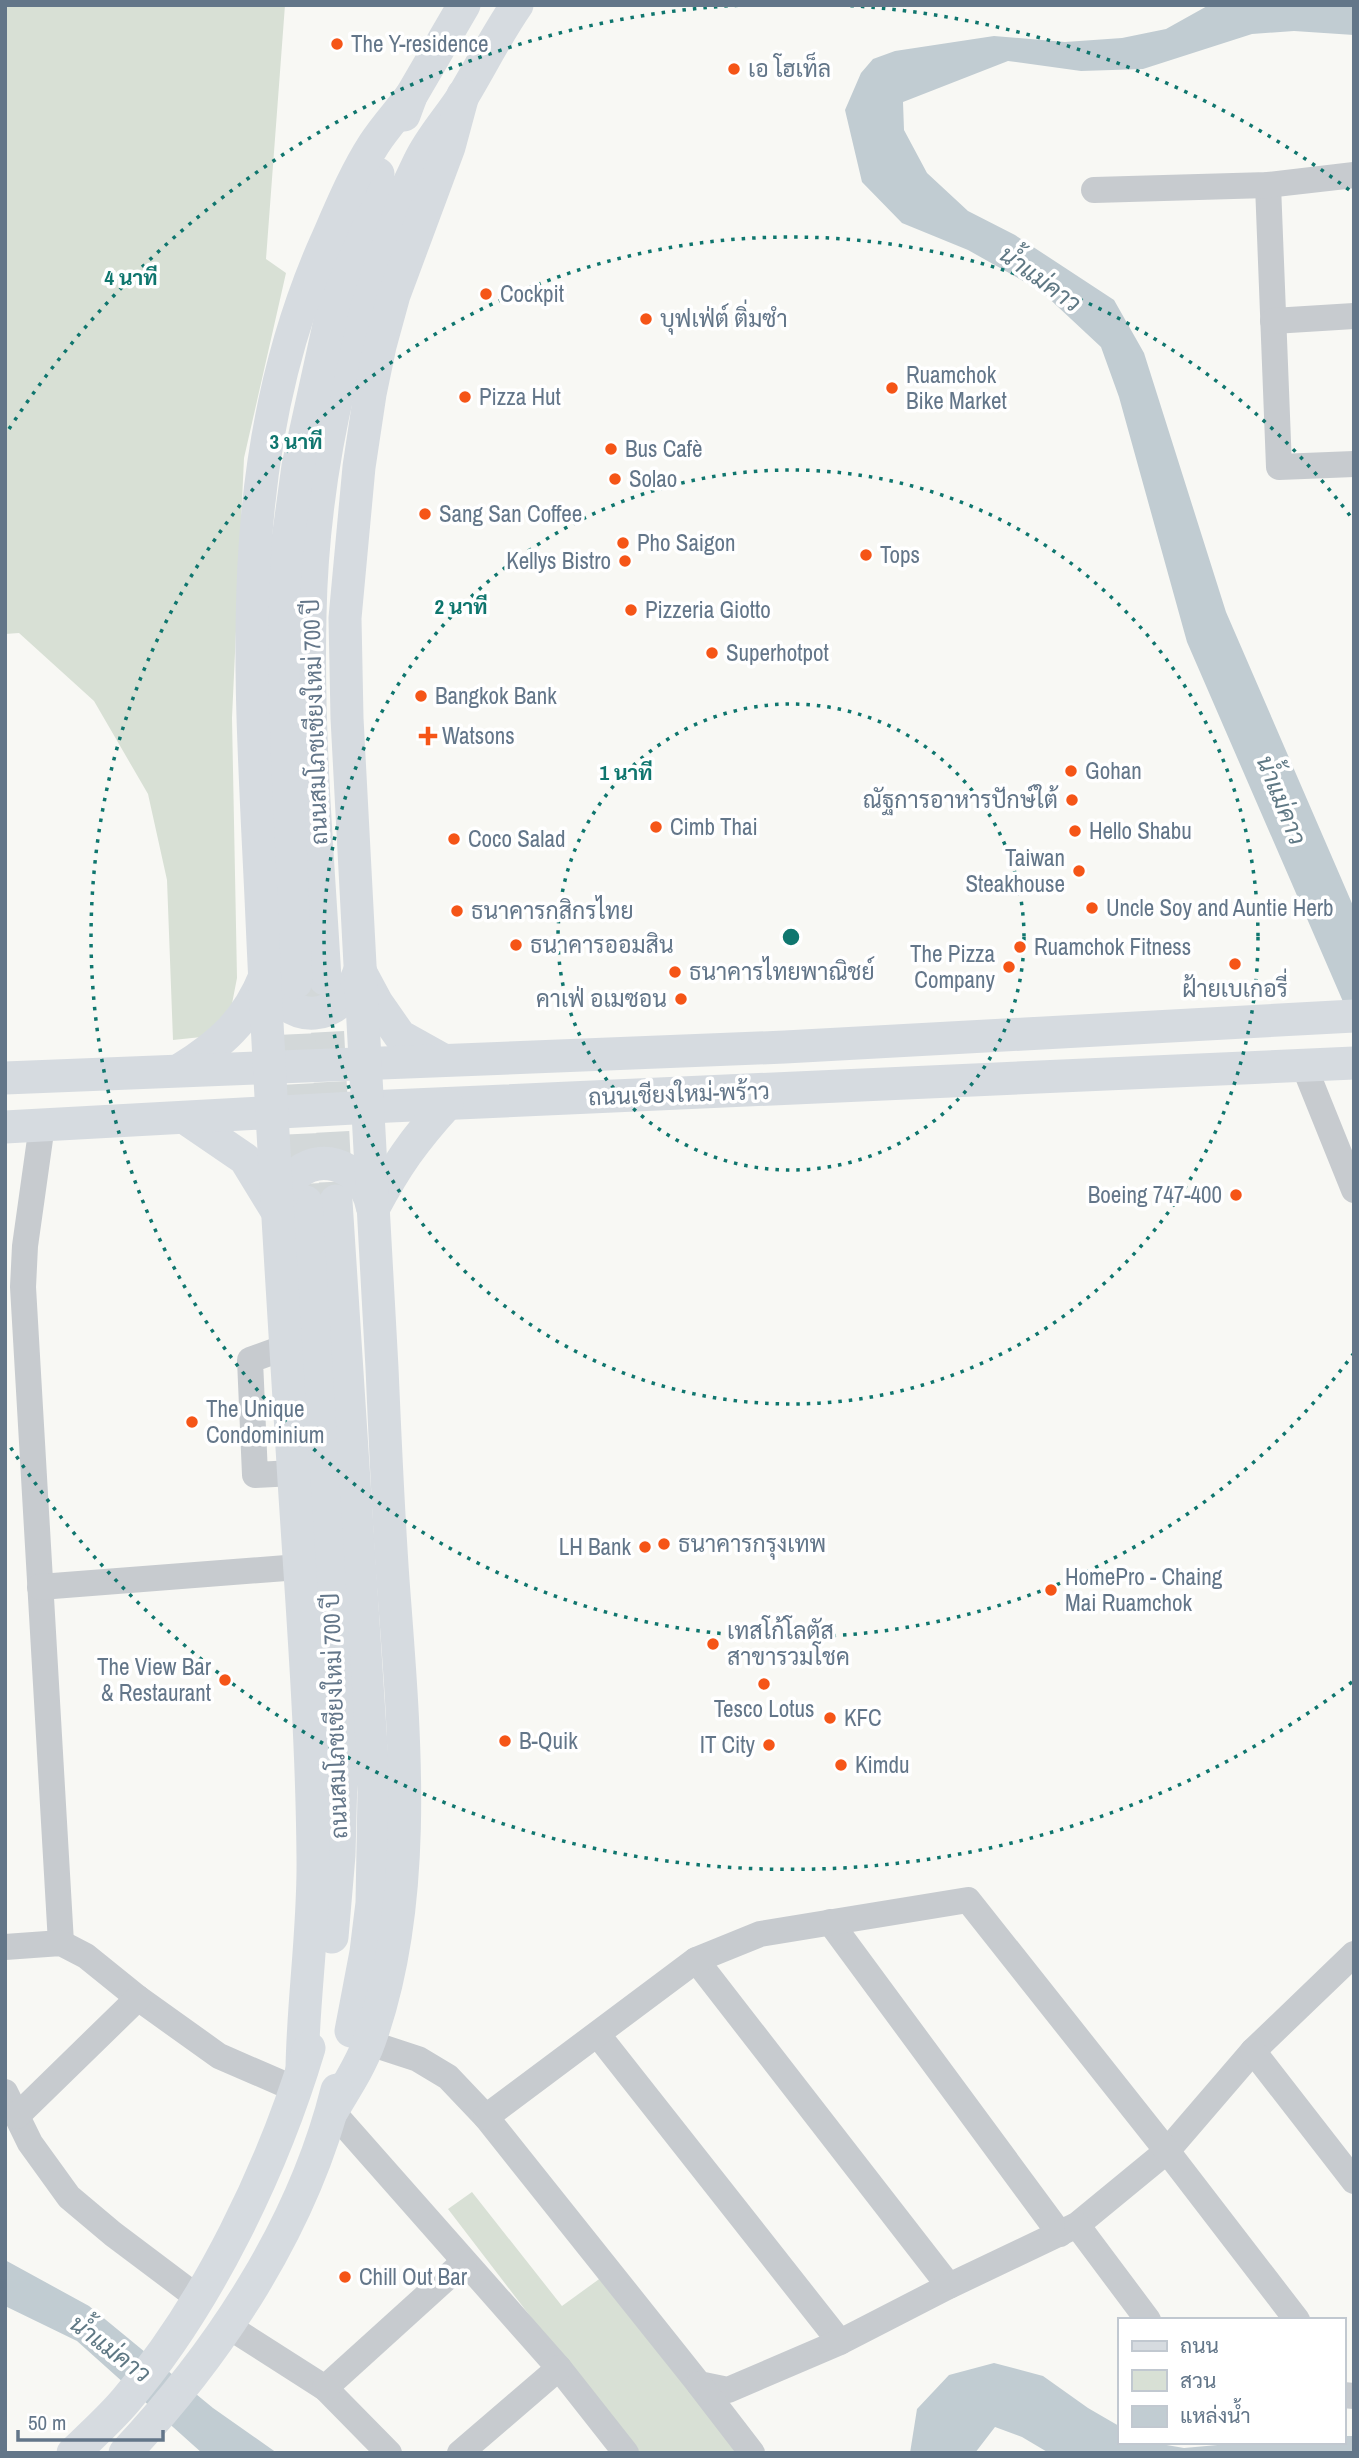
<svg xmlns="http://www.w3.org/2000/svg" width="1359" height="2458" font-family="'Archivo Narrow',Sarabun,sans-serif">
	<rect width="100%" height="100%" fill="#f8f8f4"/>
	<g fill="#d8e0d5">
		<path d="M5 5H285L266 259 286 273 244 458 232 718 237 978 230 1014 211 1036 173 1040 167 880 148 794 94 701 19 633 5 634Z"/>
		<path d="M472 2192 562 2306 602 2277 740 2453H635L448 2209Z"/>
	</g>
	<g fill="#c1ccd2">
		<path d="M1209 5H1354V35L1294 31 1252 34 1143 69 1081 71 1008 61 903 102 904 130 927 173 968 211 1015 235 1114 300 1144 353 1226 612 1354 908V1027L1187 642 1119 397 1101 347 1041 291 968 250 902 223 862 182 845 110 861 73 873 59 895 51 994 36 1065 42 1122 38 1166 29Z"/>
		<path d="M5 2260 89 2306 213 2408 277 2453H202L77 2341 5 2306Z"/>
		<path d="M994 2363 1043 2376 1088 2408 1119 2426V2442H1149L1184 2448 1251 2442H1343V2436H1354V2453H1049L1022 2437 995 2427 975 2453H910L917 2409 949 2375Z"/>
	</g>
	<g fill="none" stroke-linecap="round" stroke-linejoin="round">
		<g stroke="#d3d8d9" stroke-width="33" stroke-dasharray="33 17" stroke-linecap="butt">
			<path d="M325 982 336 1194"/>
			<path d="M296 984 306 1196"/>
		</g>
		<g stroke="#c7cbcf" stroke-width="26">
			<path d="M1268 185 1279 467 1354 464"/>
			<path d="M1094 190 1268 185 1354 175"/>
			<path d="M1273 321 1354 316"/>
			<path d="M1304 1066 1354 1190"/>
			<path d="M42 1125 25 1246 23 1287 61 1943"/>
			<path d="M286 1347 250 1360 255 1475 294 1473"/>
			<path d="M40 1587 299 1567"/>
			<path d="M830 1922 1060 2234"/>
			<path d="M5 1947 61 1943 86 1956 138 1998 219 2056 295 2089"/>
			<path d="M696 1960 949 2286"/>
			<path d="M598 2035 840 2342"/>
			<path d="M369 2043 418 2059 448 2077 486 2117 699 2384 728 2390 840 2342 949 2286 1077 2225 1167 2151 1253 2051 1354 1954"/>
			<path d="M1253 2051 1354 2181"/>
			<path d="M5 2092 30 2143 69 2197 113 2234 198 2298"/>
			<path d="M332 2111 559 2368 626 2453"/>
			<path d="M17 2116 138 1998"/>
			<path d="M486 2117 696 1960 760 1934 968 1900 1167 2151 1297 2320"/>
			<path d="M1077 2225 1148 2320"/>
			<path d="M228 2326 325 2388 389 2453"/>
			<path d="M699 2384 752 2453"/>
			<path d="M325 2388 464 2262"/>
			<path d="M1343 2395 1354 2396"/>
			<path d="M460 2453 559 2368"/>
		</g>
		<g stroke="#d6dbe0" stroke-width="33">
			<path d="M404 115 411 96 464 5"/>
			<path d="M362 975 377 1003 400 1036 443 1060"/>
			<path d="M265 976C288 1029 342 1024 360 970"/>
			<path d="M325 979C318 858 307 736 310 615 313 461 351 301 419 162 430 138 449 118 463 96 481 66 497 34 517 5"/>
			<path d="M296 982 283 676 284 585 287 547 298 466 335 298 378 174"/>
			<path d="M181 1069C221 1044 247 1021 265 976"/>
			<path d="M5 1078 785 1047 1354 1016"/>
			<path d="M185 1118 245 1159 275 1208"/>
			<path d="M5 1127 390 1106 1354 1063"/>
			<path d="M336 1201 374 1792 372 1903 366 1952 351 2031"/>
			<path d="M306 1202 341 1777 339 1855 332 1937"/>
			<path d="M373 1209C396 1166 414 1140 447 1104"/>
			<path d="M278 1210C280 1202 282 1192 287 1185 312 1146 364 1164 372 1206"/>
			<path d="M302 2069C303 1999 314 1929 313 1858 312 1727 301 1595 293 1464 282 1283 270 1102 262 920 252 687 228 464 325 244 340 210 354 175 374 144 385 127 399 112 411 96"/>
			<path d="M332 2111C345 2089 360 2067 369 2042 421 1899 404 1729 393 1580 388 1509 385 1438 382 1368 370 1151 358 935 347 718L345 618 359 467 370 394 380 346 394 295 449 147 463 95"/>
			<path d="M73 2453C91 2436 110 2419 126 2400 208 2304 273 2168 309 2048"/>
			<path d="M125 2453C220 2352 303 2226 337 2090"/>
		</g>
	</g>
	<g fill="none" stroke="#0f766e" stroke-width="3.5" stroke-dasharray="3.5 7">
		<circle cx="791" cy="937" r="233"/>
		<circle cx="791" cy="937" r="467"/>
		<path d="M1354 1353A700 700 0 1 1 1354 521"/>
		<path d="M1352 1682A933 933 0 0 1 9 1445M9 429A933 933 0 0 1 742 5M840 5A933 933 0 0 1 1352 192"/>
	</g>
	<g fill="#f55517" stroke="#fff" stroke-width="2.5">
		<circle cx="337" cy="44" r="7"/>
		<circle cx="734" cy="69" r="7"/>
		<circle cx="486" cy="294" r="7"/>
		<circle cx="646" cy="319" r="7"/>
		<circle cx="892" cy="388" r="7"/>
		<circle cx="465" cy="397" r="7"/>
		<circle cx="611" cy="449" r="7"/>
		<circle cx="615" cy="479" r="7"/>
		<circle cx="425" cy="514" r="7"/>
		<circle cx="623" cy="543" r="7"/>
		<circle cx="866" cy="555" r="7"/>
		<circle cx="625" cy="561" r="7"/>
		<circle cx="631" cy="610" r="7"/>
		<circle cx="712" cy="653" r="7"/>
		<circle cx="421" cy="696" r="7"/>
		<path d="M424.5 725.5h7v7h7v7h-7v7h-7v-7h-7v-7h7z"/>
		<circle cx="1071" cy="771" r="7"/>
		<circle cx="1072" cy="800" r="7"/>
		<circle cx="656" cy="827" r="7"/>
		<circle cx="1075" cy="831" r="7"/>
		<circle cx="454" cy="839" r="7"/>
		<circle cx="1079" cy="871" r="7"/>
		<circle cx="1092" cy="908" r="7"/>
		<circle cx="457" cy="911" r="7"/>
		<circle cx="516" cy="945" r="7"/>
		<circle cx="1020" cy="947" r="7"/>
		<circle cx="1235" cy="964" r="7"/>
		<circle cx="1009" cy="967" r="7"/>
		<circle cx="675" cy="972" r="7"/>
		<circle cx="681" cy="999" r="7"/>
		<circle cx="1236" cy="1195" r="7"/>
		<circle cx="192" cy="1422" r="7"/>
		<circle cx="664" cy="1544" r="7"/>
		<circle cx="645" cy="1547" r="7"/>
		<circle cx="1051" cy="1590" r="7"/>
		<circle cx="713" cy="1644" r="7"/>
		<circle cx="225" cy="1680" r="7"/>
		<circle cx="764" cy="1684" r="7"/>
		<circle cx="830" cy="1718" r="7"/>
		<circle cx="505" cy="1741" r="7"/>
		<circle cx="769" cy="1745" r="7"/>
		<circle cx="841" cy="1765" r="7"/>
		<circle cx="345" cy="2277" r="7"/>
	</g>
	<g text-anchor="middle" stroke-width="7" stroke-linejoin="round" paint-order="stroke">
		<g font-size="23" fill="#637689" stroke="#fff" text-anchor="start">
			<text x="351" y="52">The Y-residence</text>
			<text x="748" y="77">เอ โฮเท็ล</text>
			<text x="500" y="302">Cockpit</text>
			<text x="660" y="327">บุฟเฟ่ต์ ติ่มซำ</text>
			<text x="906" y="383">Ruamchok<tspan x="906" dy="26">Bike Market</tspan></text>
			<text x="479" y="405">Pizza Hut</text>
			<text x="625" y="457">Bus Cafè</text>
			<text x="629" y="487">Solao</text>
			<text x="439" y="522">Sang San Coffee</text>
			<text x="637" y="551">Pho Saigon</text>
			<text x="880" y="563">Tops</text>
			<text x="611" y="569" text-anchor="end">Kellys Bistro</text>
			<text x="645" y="618">Pizzeria Giotto</text>
			<text x="726" y="661">Superhotpot</text>
			<text x="435" y="704">Bangkok Bank</text>
			<text x="442" y="744">Watsons</text>
			<text x="1085" y="779">Gohan</text>
			<text x="1058" y="808" text-anchor="end">ณัฐการอาหารปักษ์ใต้</text>
			<text x="670" y="835">Cimb Thai</text>
			<text x="1089" y="839">Hello Shabu</text>
			<text x="468" y="847">Coco Salad</text>
			<text x="1065" y="866" text-anchor="end">Taiwan<tspan x="1065" dy="26">Steakhouse</tspan></text>
			<text x="1106" y="916">Uncle Soy and Auntie Herb</text>
			<text x="471" y="919">ธนาคารกสิกรไทย</text>
			<text x="530" y="953">ธนาคารออมสิน</text>
			<text x="1034" y="955">Ruamchok Fitness</text>
			<text x="995" y="962" text-anchor="end">The Pizza<tspan x="995" dy="26">Company</tspan></text>
			<text x="689" y="980">ธนาคารไทยพาณิชย์</text>
			<text x="1235" y="997" text-anchor="middle">ฝ้ายเบเกอรี่</text>
			<text x="667" y="1007" text-anchor="end">คาเฟ่ อเมซอน</text>
			<text x="1222" y="1203" text-anchor="end">Boeing 747-400</text>
			<text x="206" y="1417">The Unique<tspan x="206" dy="26">Condominium</tspan></text>
			<text x="678" y="1552">ธนาคารกรุงเทพ</text>
			<text x="631" y="1555" text-anchor="end">LH Bank</text>
			<text x="1065" y="1585">HomePro - Chaing<tspan x="1065" dy="26">Mai Ruamchok</tspan></text>
			<text x="727" y="1639">เทสโก้โลตัส<tspan x="727" dy="26">สาขารวมโชค</tspan></text>
			<text x="211" y="1675" text-anchor="end">The View Bar<tspan x="211" dy="26">&amp; Restaurant</tspan></text>
			<text x="764" y="1717" text-anchor="middle">Tesco Lotus</text>
			<text x="844" y="1726">KFC</text>
			<text x="519" y="1749">B-Quik</text>
			<text x="755" y="1753" text-anchor="end">IT City</text>
			<text x="855" y="1773">Kimdu</text>
			<text x="359" y="2285">Chill Out Bar</text>
		</g>
		<g font-size="23" fill="#637689" stroke="#fff">
			<text transform="translate(315 722) rotate(-92)" y="8">ถนนสมโภชเชียงใหม่ 700 ปี</text>
			<text transform="translate(679 1094) rotate(-2)" y="8">ถนนเชียงใหม่-พร้าว</text>
			<text transform="translate(335 1716) rotate(-92)" y="8">ถนนสมโภชเชียงใหม่ 700 ปี</text>
		</g>
		<g font-size="24" font-style="italic" fill="#5f7884" stroke="#fff">
			<text transform="translate(1040 279) rotate(36)" y="8">น้ำแม่คาว</text>
			<text transform="translate(1281 800) rotate(68)" y="8">น้ำแม่คาว</text>
			<text transform="translate(110 2349) rotate(37)" y="8">น้ำแม่คาว</text>
		</g>
	</g>
	<circle cx="791" cy="937" r="10" fill="#0f766e" stroke="#fff" stroke-width="3.5"/>
	<g font-size="21" text-anchor="middle" font-weight="bold" fill="#0f766e" stroke="#fff" stroke-width="7" stroke-linejoin="round" paint-order="stroke">
		<text x="131" y="285">4 นาที</text>
		<text x="296" y="449">3 นาที</text>
		<text x="461" y="614">2 นาที</text>
		<text x="626" y="780">1 นาที</text>
	</g>
	<rect width="1359" height="2458" fill="none" stroke="#637689" stroke-width="14"/>
	<rect x="1118" y="2318" width="228" height="126" fill="#ffffff" stroke="#c1c8d0" stroke-width="2"/>
	<rect x="1132" y="2341" width="35" height="10" fill="#d6dbe0" stroke="#c1c8d0" stroke-width="2"/>
	<text x="1180" y="2353" font-size="21" fill="#637689">ถนน</text>
	<rect x="1132" y="2370" width="35" height="21" fill="#d8e0d5" stroke="#c1c8d0" stroke-width="2"/>
	<text x="1180" y="2388" font-size="21" fill="#637689">สวน</text>
	<rect x="1132" y="2406" width="35" height="21" fill="#c1ccd2" stroke="#c1c8d0" stroke-width="2"/>
	<text x="1180" y="2423" font-size="21" fill="#637689">แหล่งน้ำ</text>
	<path d="M18 2430v10h145v-10" fill="none" stroke="#637689" stroke-width="3.5"/>
	<text x="28" y="2430" font-size="21" fill="#637689" stroke="#ffffff" stroke-width="5" paint-order="stroke">50 m</text>
</svg>
